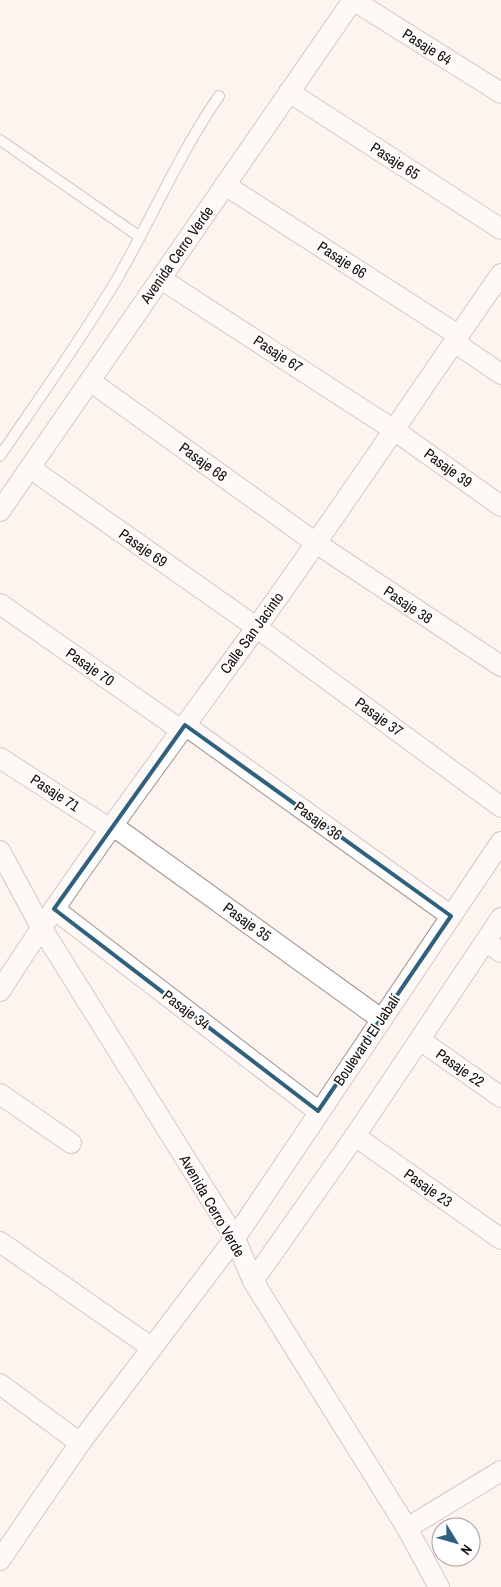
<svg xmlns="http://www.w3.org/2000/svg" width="501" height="1587" font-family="'Archivo Narrow',sans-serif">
	<rect width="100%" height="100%" fill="#fdf4ef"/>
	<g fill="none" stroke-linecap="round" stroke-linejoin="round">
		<defs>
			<g id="service">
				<path d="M0 140 140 237"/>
				<path d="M0 456C40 397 81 340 117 279 152 218 179 154 219 96"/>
			</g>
			<g id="minor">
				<path d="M353 0 501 93"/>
				<path d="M289 92 501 229"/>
				<path d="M225 185 458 335"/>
				<path d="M161 279 394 430 501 506"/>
				<path d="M454 342 501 374"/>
				<path d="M90 381 316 543 501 666"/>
				<path d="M30 468 256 627 501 807"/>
				<path d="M0 511 353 0"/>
				<path d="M0 604 181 730"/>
				<path d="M185 725 451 916"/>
				<path d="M0 758 110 829"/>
				<path d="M112 825 381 1019"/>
				<path d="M0 851 41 927 235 1238 253 1281 407 1528 439 1587"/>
				<path d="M54 909 318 1111"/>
				<path d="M485 942 501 952"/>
				<path d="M0 991C80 866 169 748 256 628 340 511 419 392 501 274"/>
				<path d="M420 1040 501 1097"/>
				<path d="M0 1094 71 1143"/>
				<path d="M355 1136 501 1239"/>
				<path d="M0 1242 152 1348"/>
				<path d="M253 1281 355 1136 501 918"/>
				<path d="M0 1384 80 1443"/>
				<path d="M407 1528 501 1471"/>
				<path d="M0 1560 80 1443 235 1238 501 842"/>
			</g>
		</defs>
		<use href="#service" stroke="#a1938c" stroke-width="12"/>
		<use href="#minor" stroke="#a1938c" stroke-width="22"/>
		<use href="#service" stroke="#fff" stroke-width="10"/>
		<use href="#minor" stroke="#fff" stroke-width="20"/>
	</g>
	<path d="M0 0H501V1587H0ZM185 725 451 916 318 1111 54 909Z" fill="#fdf4ef" fill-opacity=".55" fill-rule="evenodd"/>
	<path fill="none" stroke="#2f607e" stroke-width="4" stroke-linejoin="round" d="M185 725 451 916 318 1111 54 909Z"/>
	<g text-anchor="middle" stroke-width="4" stroke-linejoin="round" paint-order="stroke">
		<g font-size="15" fill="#130e0b" stroke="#fff">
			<text transform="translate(427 47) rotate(32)" y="5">Pasaje 64</text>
			<text transform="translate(395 161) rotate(33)" y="5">Pasaje 65</text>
			<text transform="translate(177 255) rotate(-55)" y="5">Avenida Cerro Verde</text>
			<text transform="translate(342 260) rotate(33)" y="5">Pasaje 66</text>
			<text transform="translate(278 354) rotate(33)" y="5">Pasaje 67</text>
			<text transform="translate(203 462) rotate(36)" y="5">Pasaje 68</text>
			<text transform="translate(448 468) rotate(36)" y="5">Pasaje 39</text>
			<text transform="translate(143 548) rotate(35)" y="5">Pasaje 69</text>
			<text transform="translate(408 605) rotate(34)" y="5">Pasaje 38</text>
			<text transform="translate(252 633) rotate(-54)" y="5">Calle San Jacinto</text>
			<text transform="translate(90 667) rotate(35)" y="5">Pasaje 70</text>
			<text transform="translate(379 717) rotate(36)" y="5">Pasaje 37</text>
			<text transform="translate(55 793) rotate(33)" y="5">Pasaje 71</text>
			<text transform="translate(318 821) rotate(36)" y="5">Pasaje 36</text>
			<text transform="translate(247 922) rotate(36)" y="5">Pasaje 35</text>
			<text transform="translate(186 1010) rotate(37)" y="5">Pasaje 34</text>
			<text transform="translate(367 1040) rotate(-56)" y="5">Boulevard El Jabalí</text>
			<text transform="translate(460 1068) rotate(35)" y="5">Pasaje 22</text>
			<text transform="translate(428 1188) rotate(35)" y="5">Pasaje 23</text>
			<text transform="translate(212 1206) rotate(60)" y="5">Avenida Cerro Verde</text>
		</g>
	</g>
	<g transform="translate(456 1542) rotate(127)"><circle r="24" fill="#ffffff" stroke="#a19f9d"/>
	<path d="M0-4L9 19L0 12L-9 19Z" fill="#2f607e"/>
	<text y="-8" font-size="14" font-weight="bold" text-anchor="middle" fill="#130e0b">N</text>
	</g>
</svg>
